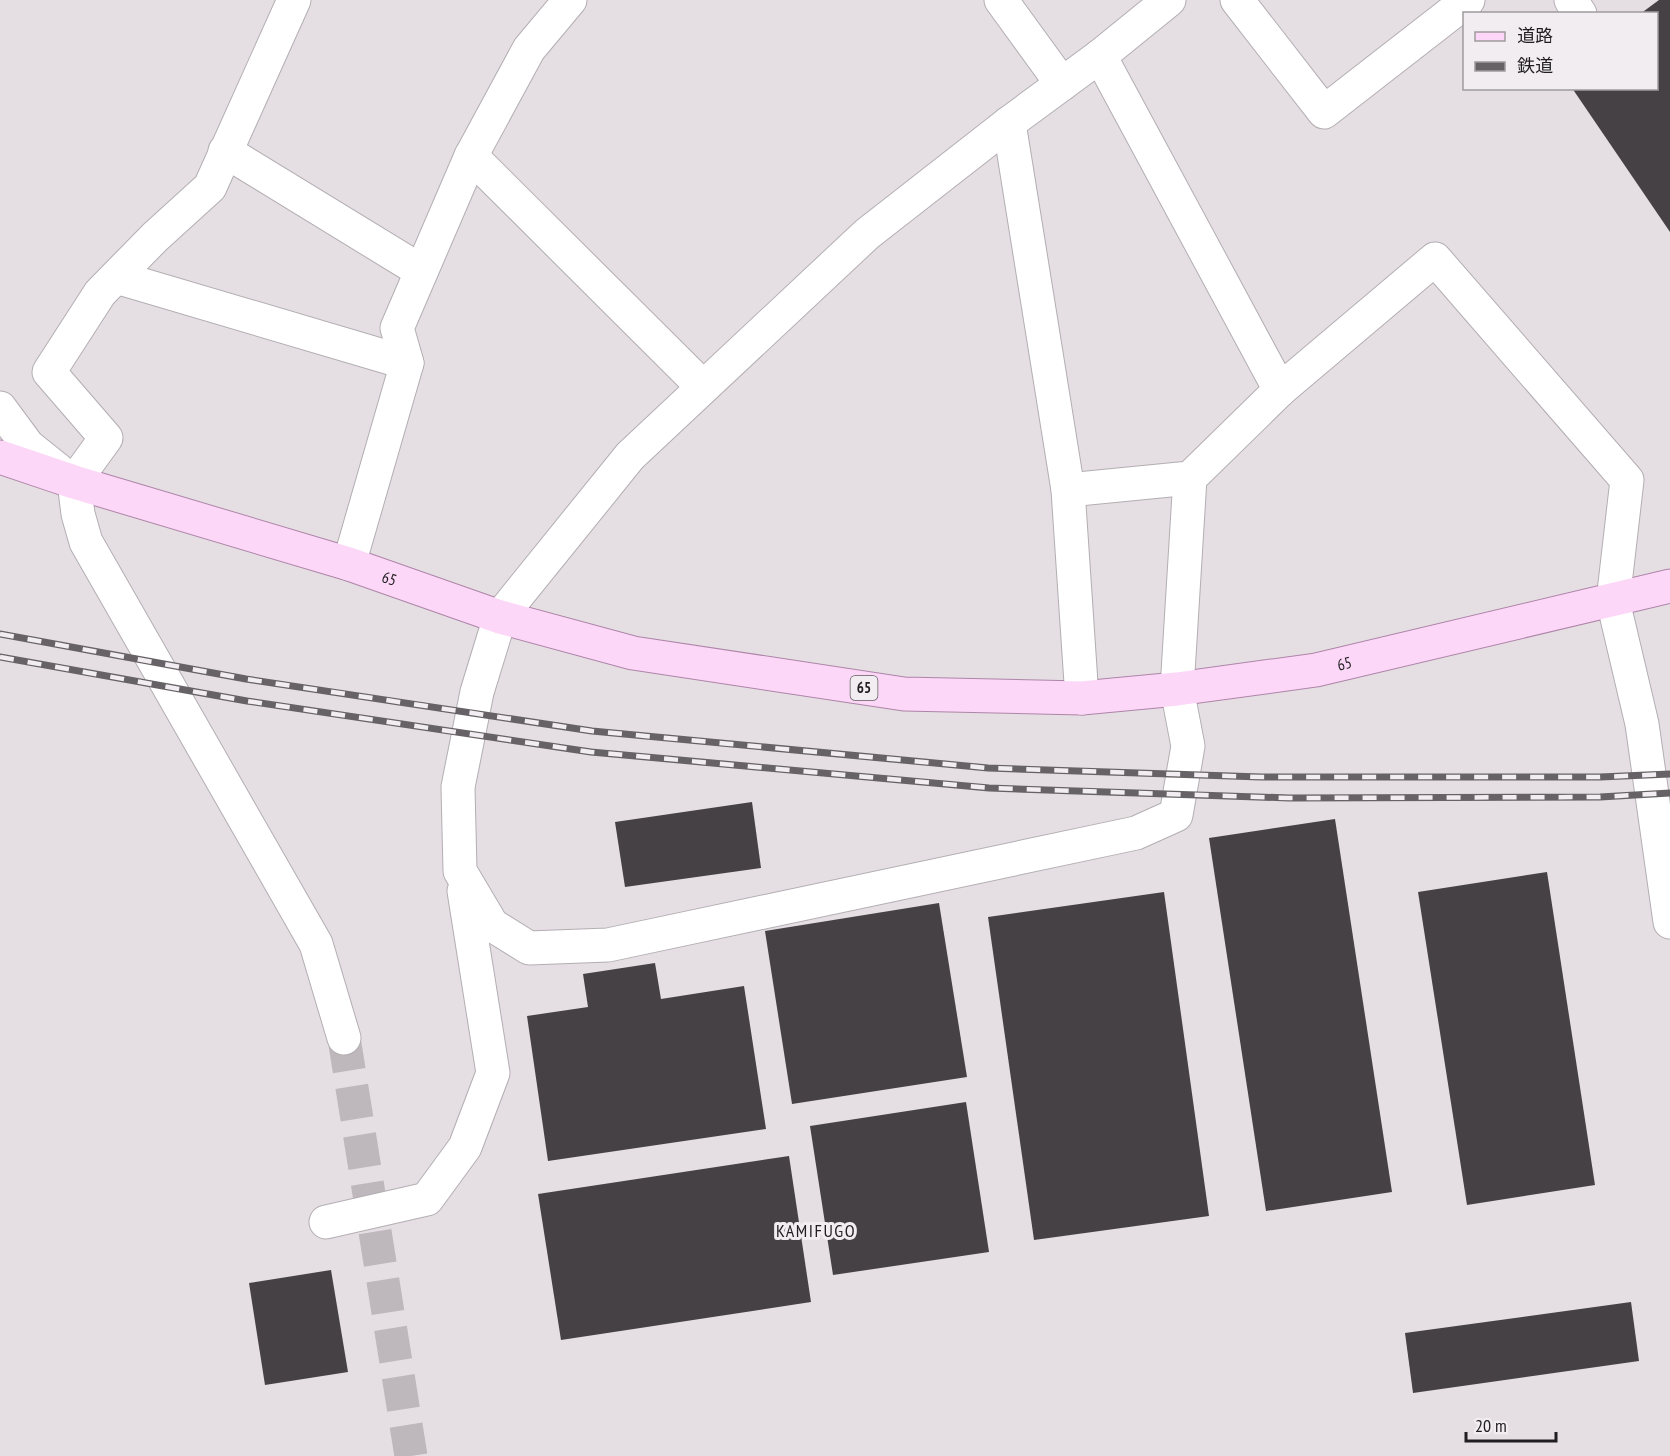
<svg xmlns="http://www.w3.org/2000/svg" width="1670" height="1456" font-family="'PT Sans Narrow','Noto Sans JP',sans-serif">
	<rect width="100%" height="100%" fill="#e5dfe4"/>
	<g fill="#454144">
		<path d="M1659 0H1670V232L1572 88H1656V14H1640Z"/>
		<path d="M752 802 761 868 625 887 615 822Z"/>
		<path d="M1335 819 1392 1192 1266 1211 1209 838Z"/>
		<path d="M1547 872 1595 1185 1467 1205 1418 892Z"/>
		<path d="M1164 892 1209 1216 1034 1240 988 917Z"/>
		<path d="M939 903 967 1077 792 1104 765 931Z"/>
		<path d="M655 963 661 999 744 986 766 1129 548 1161 527 1016 588 1007 583 974Z"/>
		<path d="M966 1102 989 1252 833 1275 810 1126Z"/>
		<path d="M789 1156 811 1302 561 1340 538 1194Z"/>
		<path d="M331 1270 348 1372 265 1385 249 1283Z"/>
		<path d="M1631 1302 1639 1361 1413 1393 1405 1333Z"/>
	</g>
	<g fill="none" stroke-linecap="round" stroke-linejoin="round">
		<path stroke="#beb8bd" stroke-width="33" stroke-dasharray="33 16" stroke-linecap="butt" d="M344 1038 411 1456"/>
		<defs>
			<g id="minor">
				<path d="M294 0 210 187 155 237 100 293 49 372 106 438 74 482 78 514 86 542 316 944 344 1038"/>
				<path d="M1001 0 1062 84"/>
				<path d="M1169 0 1100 56 1009 123 867 234 630 456 500 617 477 692 458 787 460 871 492 925 529 948 608 945 1136 833 1176 815 1188 746 1177 689 1190 478"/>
				<path d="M1237 0 1324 112 1468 0"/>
				<path d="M1571 0 1580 14"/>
				<path d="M1100 56 1280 390"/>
				<path d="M1009 123 1068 490 1082 698"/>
				<path d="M225 151 421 271"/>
				<path d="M471 156 703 387"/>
				<path d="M116 277 407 363"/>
				<path d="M0 408 28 446 68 478"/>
				<path d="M1068 490 1190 478 1280 390 1435 259 1627 480 1613 601 1642 724 1670 922"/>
				<path d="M349 564 407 363 397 328 471 156 529 49 570 0"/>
				<path d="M326 1222 427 1199 465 1147 493 1073 464 891"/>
			</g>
			<g id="major">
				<path id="s1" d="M0 457 74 482 349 564 500 617 633 653 904 694 1082 698 1177 689 1316 670 1670 586"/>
			</g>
		</defs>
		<use href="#minor" stroke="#b3aeb2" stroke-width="35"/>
		<use href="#major" stroke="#ae85a8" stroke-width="35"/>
		<use href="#minor" stroke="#fff" stroke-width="33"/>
		<use href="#major" stroke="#fcd7f7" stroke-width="33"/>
		<defs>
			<g id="rail">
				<path d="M0 634 246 679 592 731 988 768 1261 777H1600L1670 774"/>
				<path d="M0 657 247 701 591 752 989 788 1289 798 1600 797 1670 793"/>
			</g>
		</defs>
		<use href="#rail" stroke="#666265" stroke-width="7"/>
		<use href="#rail" stroke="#f2edf1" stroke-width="4.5" stroke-dasharray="14" stroke-linecap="butt"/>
	</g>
	<g text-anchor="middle" stroke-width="6" stroke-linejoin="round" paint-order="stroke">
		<rect fill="#f2edf1" stroke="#5f5c5f" stroke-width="1.5" x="850.5" y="676" width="27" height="24" rx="4.5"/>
		<g font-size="15" font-weight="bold" fill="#201e20">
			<text x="864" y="693">65</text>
		</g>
		<g font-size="16" fill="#201e20" stroke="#f2edf1">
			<text dy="6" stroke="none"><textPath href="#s1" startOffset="408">65</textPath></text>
			<text dy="6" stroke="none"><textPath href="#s1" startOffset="1380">65</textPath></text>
		</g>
		<g font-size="18" letter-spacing="1.5" fill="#201e20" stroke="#f2edf1">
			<text x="816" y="1237">KAMIFUGO</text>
		</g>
	</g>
	<rect x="1463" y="12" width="195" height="78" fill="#f2edf1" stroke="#9e9a9d" stroke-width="1.5"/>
	<rect x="1475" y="32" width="30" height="9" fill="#fcd7f7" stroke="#9e9a9d" stroke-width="1.5"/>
	<text x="1517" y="42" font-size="18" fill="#201e20">道路</text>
	<rect x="1475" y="62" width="30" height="9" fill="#666265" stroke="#9e9a9d" stroke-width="1.5"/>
	<text x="1517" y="72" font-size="18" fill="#201e20">鉄道</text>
	<path d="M1466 1432v9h90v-9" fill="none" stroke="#201e20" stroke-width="3"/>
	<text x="1475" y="1432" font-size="18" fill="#201e20" stroke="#f2edf1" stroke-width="4.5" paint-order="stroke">20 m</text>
</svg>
